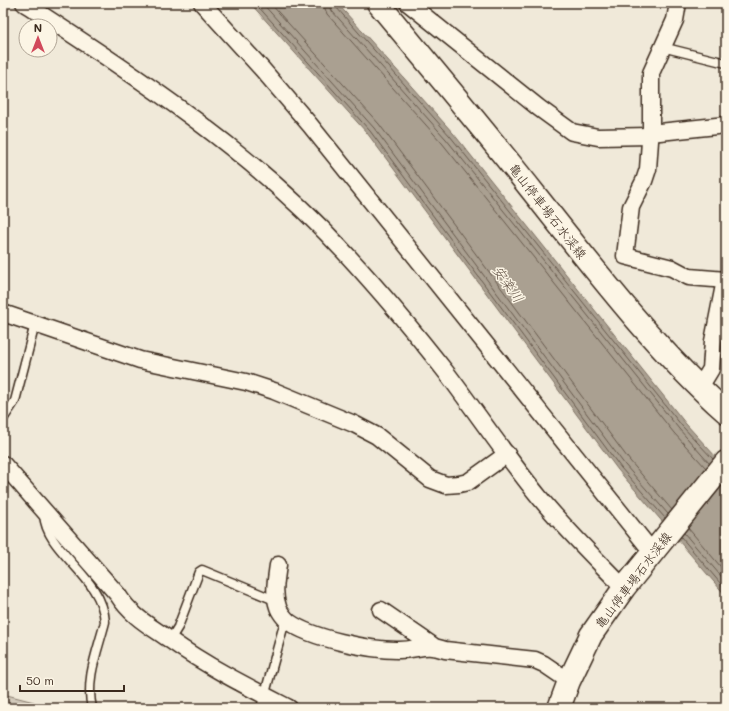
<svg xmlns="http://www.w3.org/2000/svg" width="729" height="711" font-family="Mali,'Klee One',sans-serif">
	<rect width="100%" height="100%" fill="#f0e9d9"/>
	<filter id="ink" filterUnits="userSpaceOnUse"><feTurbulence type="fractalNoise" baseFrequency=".025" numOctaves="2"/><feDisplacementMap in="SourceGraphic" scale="8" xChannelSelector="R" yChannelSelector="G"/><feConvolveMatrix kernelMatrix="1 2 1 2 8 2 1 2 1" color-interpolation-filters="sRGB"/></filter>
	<g filter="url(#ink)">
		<path fill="#d2c9ba" stroke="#867a6c" d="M3 694 34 702 36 708H3Z"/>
		<path fill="#aaa091" stroke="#7e7163" d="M250 3H337L453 133 686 424 726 468V596L618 470 367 133Z"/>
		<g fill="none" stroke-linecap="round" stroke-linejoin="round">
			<g stroke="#67594c" stroke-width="1">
				<path d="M255 3 370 131 621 468 665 518"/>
				<path d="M262 3 374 128 625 465 668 514"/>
				<path d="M270 3 379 124 630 461 672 510"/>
				<path d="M323 3 327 14 442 143 674 433 706 468"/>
				<path d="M329 3 332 11 446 139 679 429 709 463"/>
				<path d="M334 3 336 7 450 136 682 426 713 459"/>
				<path d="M688 528 726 573"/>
				<path d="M684 533 726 582"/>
				<path d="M681 537 726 590"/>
			</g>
			<defs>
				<g id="service">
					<path d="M662 47 726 63"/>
					<path d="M3 419 15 401 35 324"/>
					<path d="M44 515C47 554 102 575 105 622 98 650 85 679 92 708"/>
					<path d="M170 640 178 627 199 572 202 570 277 601"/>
					<path d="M261 708 283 628 287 621"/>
				</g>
				<g id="minor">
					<path d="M24 3C139 78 255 153 348 256 383 294 417 335 449 376 479 416 508 459 540 498 566 530 596 559 624 588"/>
					<path d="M202 3 262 69 310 125 653 553"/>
					<path d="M408 3 539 108 572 132 598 137 650 136"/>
					<path d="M678 3 675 20 651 73V127L648 169 644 181 631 207 625 256 672 268 689 277 726 280"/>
					<path d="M650 133 726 125"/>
					<path d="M3 313 140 360 246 382 274 391 354 424 377 436 430 479 446 485 459 484 468 482 507 454"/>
					<path d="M700 387 711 369 713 341 725 280"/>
					<path d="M3 464 118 595C131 616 150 626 170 640 208 667 248 687 289 708"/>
					<path d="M278 565C276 580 273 593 278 607 279 611 285 619 289 622 311 638 369 650 397 650 417 651 424 642 445 650L535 660 544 664 569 681"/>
					<path d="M381 610 432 645"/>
				</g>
				<g id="secondary">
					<path d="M378 3C431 67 485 131 537 197 595 270 656 350 726 412"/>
					<path d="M559 708 569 681 591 635 624 588 726 462"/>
				</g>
			</defs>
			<use href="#service" stroke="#3b2a1e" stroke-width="11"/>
			<use href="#minor" stroke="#3b2a1e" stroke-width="19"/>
			<use href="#secondary" stroke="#3b2a1e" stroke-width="25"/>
			<use href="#service" stroke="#fcf5e5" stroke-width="8"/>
			<use href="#minor" stroke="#fcf5e5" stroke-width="16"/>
			<use href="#secondary" stroke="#fcf5e5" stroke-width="22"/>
		</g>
	</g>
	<g text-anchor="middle" stroke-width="3" stroke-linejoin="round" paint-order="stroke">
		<g font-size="13" fill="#3b2a1e" stroke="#fcf5e5">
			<text transform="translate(548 211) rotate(52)" y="5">亀山停車場石水渓線</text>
			<text transform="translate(633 580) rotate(-53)" y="5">亀山停車場石水渓線</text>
		</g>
		<g font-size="14" font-style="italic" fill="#625346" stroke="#fcf5e5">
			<text transform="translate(508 284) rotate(55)" y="5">安楽川</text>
		</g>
	</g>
	<rect width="729" height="711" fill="none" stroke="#fcf5e5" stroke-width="16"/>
	<rect x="8" y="8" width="713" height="695" fill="none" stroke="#3b2a1e" stroke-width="1.5" filter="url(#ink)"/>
	<g transform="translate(38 38)"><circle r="19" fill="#fcf5e5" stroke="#afa495"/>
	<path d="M0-3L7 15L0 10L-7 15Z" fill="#d1495b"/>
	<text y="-6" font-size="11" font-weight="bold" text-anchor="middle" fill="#3b2a1e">N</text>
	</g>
	<path d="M20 685v6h104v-6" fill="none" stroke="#3b2a1e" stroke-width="2"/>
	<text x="26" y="685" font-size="12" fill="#3b2a1e" stroke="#fcf5e5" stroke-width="3" paint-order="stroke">50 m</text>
</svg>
